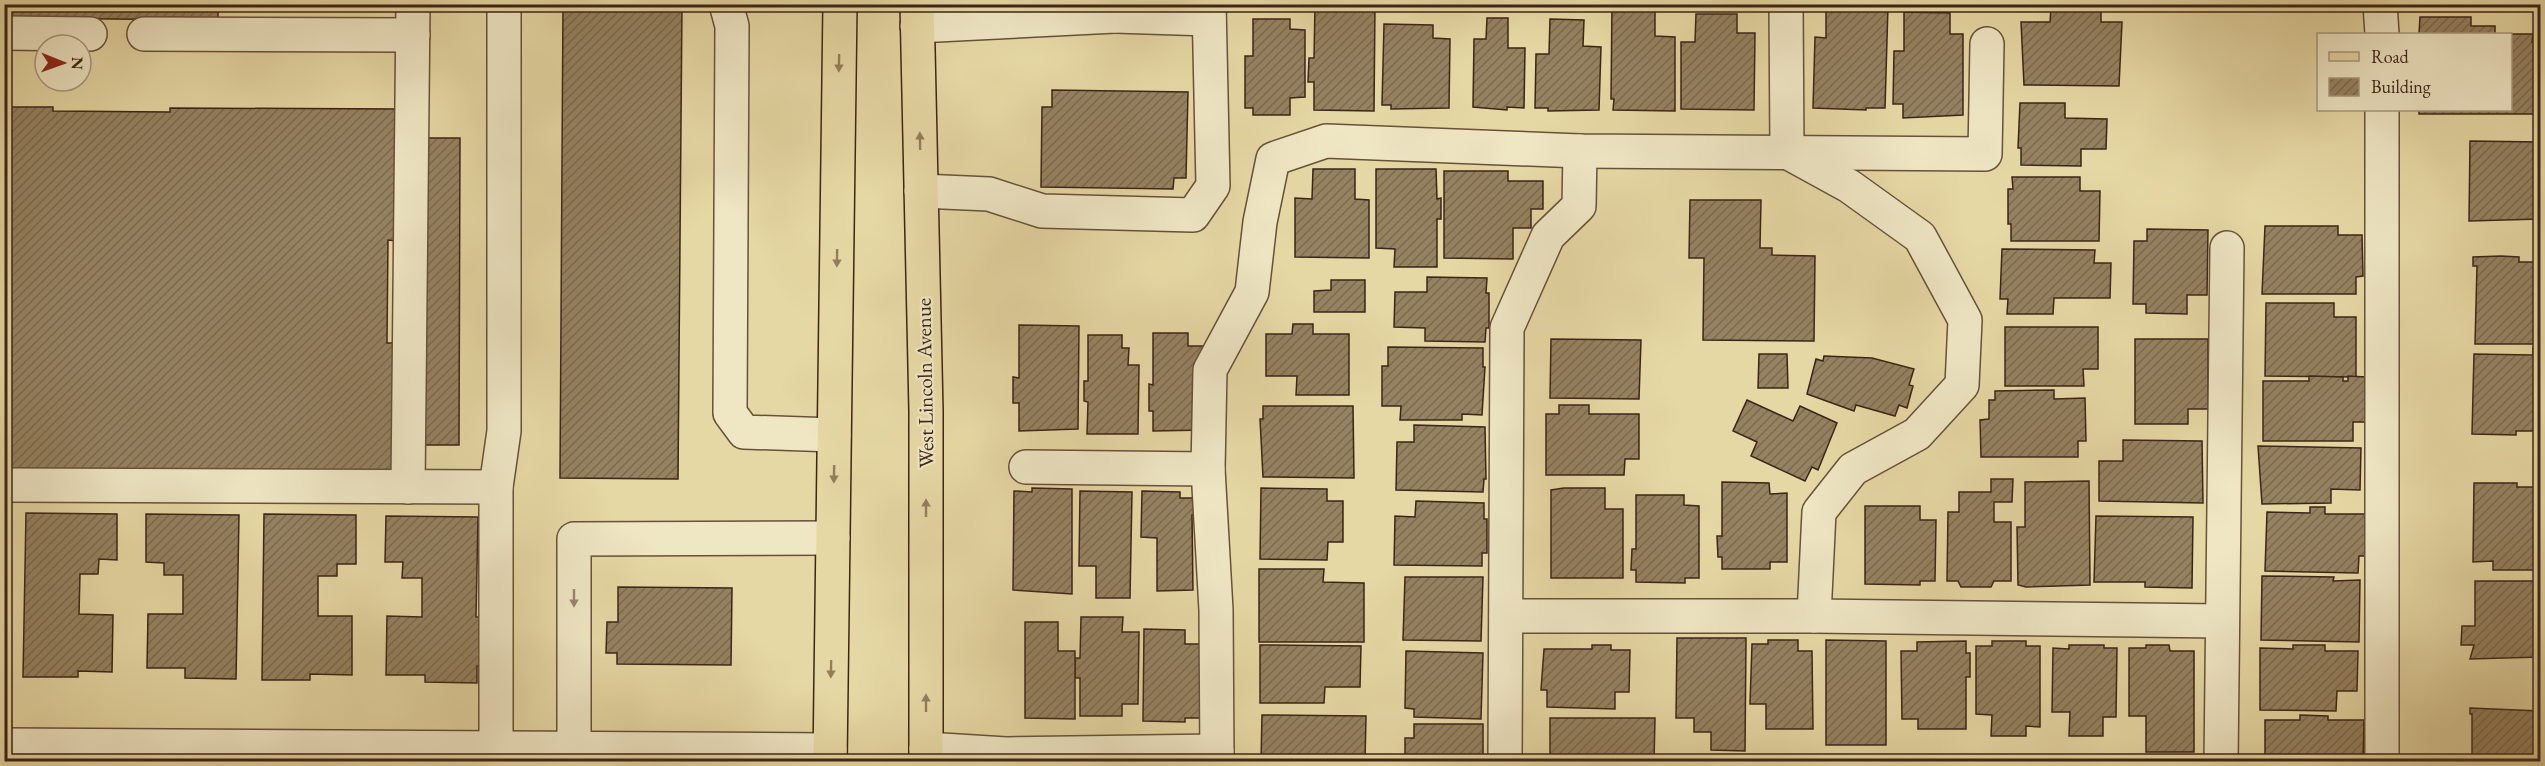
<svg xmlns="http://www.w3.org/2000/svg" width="2545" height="766" font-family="'EB Garamond',serif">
	<defs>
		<pattern id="building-hatch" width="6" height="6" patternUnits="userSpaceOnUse" patternTransform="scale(1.5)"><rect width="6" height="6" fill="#958261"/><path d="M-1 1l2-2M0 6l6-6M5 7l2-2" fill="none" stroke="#7b6a4f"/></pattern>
	</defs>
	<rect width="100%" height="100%" fill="#e6d8a4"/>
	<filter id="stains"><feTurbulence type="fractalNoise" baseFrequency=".00333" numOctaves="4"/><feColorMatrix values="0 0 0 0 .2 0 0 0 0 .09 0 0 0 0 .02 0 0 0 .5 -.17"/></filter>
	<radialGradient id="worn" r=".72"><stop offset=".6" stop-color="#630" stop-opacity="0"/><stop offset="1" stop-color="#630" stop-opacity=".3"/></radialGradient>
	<g fill="url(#building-hatch)" stroke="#3d2418" stroke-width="1.5">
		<path d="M4 4H218V20L4 18Z"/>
		<path d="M563 4H682L678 479 560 478Z"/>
		<path d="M1612 4H1655V36L1675 37V111L1613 110 1614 99H1611Z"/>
		<path d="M1826 4 1888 6 1885 108H1866V110L1813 108 1815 37 1826 38Z"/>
		<path d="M1315 5H1375L1374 111 1314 110V82H1308L1309 58H1314Z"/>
		<path d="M2051 8 2101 9V22H2122L2119 86 2024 85 2021 22H2050Z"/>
		<path d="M1904 12 1950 13V34H1963V115L1903 118V104H1893L1894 51H1904Z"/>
		<path d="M1696 14H1737V33H1755L1754 110 1681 109V42H1695Z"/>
		<path d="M2420 17H2471V26H2495V34H2533L2532 42H2540V114H2419V110H2510V34H2419Z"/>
		<path d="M1487 18H1508V48H1525L1524 108 1507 107V110L1473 107 1474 39H1486Z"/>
		<path d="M1253 19H1290V29L1305 30V97L1290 98V115H1253V108H1245V56H1253Z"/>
		<path d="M1550 19 1584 20 1583 46 1601 47 1599 110 1548 111V108H1535L1536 54H1549Z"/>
		<path d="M1384 24 1433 25V38L1450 39 1449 108 1391 109V105H1382Z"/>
		<path d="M1052 90 1188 92 1186 178H1174L1173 189 1041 187 1042 107H1052Z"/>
		<path d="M2020 103H2065V118L2107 119 2106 149H2081V166L2021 165V148H2018Z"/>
		<path d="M4 107H53V111L170 112V108L398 109 397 241 388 240 387 343H396V473L4 470Z"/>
		<path d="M427 138H460L459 445H425Z"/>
		<path d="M2470 141 2540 142V219L2469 221Z"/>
		<path d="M1313 169H1355V199L1369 200V258L1295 257V198L1312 199Z"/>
		<path d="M1376 169H1436L1437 199 1441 198V219H1437V267H1394L1395 249 1376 248Z"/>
		<path d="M1444 171H1508V181H1543V209H1531V228H1513V259L1444 258Z"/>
		<path d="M2012 177H2080V191H2100L2099 241H2011V224H2008V189H2013Z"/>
		<path d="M1690 200H1761L1760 248H1772V255L1815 256 1814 341 1703 340 1704 258H1689Z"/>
		<path d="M2265 226H2338V235H2362L2363 276 2356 277V294H2262Z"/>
		<path d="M2147 229 2208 230 2207 295H2187V314L2146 313V304H2133L2134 241H2147Z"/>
		<path d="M2002 249 2095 250 2094 263H2111L2110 298H2054L2053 314H2007L2008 299H2000Z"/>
		<path d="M2501 256 2519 257V262H2540V344H2475L2477 266H2473V257Z"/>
		<path d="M1427 277 1487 278 1486 293H1489V328H1486L1485 342 1425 341V328L1394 327 1395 292H1427Z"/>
		<path d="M1331 280H1365V312H1314V291L1331 290Z"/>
		<path d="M2266 303H2334V317H2356V377L2265 376Z"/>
		<path d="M1293 324H1313V334H1349V395H1296L1297 376H1266V334H1292Z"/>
		<path d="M1019 325 1079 326 1078 429 1019 431V403H1013V377L1019 378Z"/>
		<path d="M2005 327H2098V369H2083L2084 386H2005Z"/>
		<path d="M1153 333H1188V346H1204L1205 430 1153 431V411H1149V384L1153 385Z"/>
		<path d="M1088 335H1122V348H1129L1128 365H1139L1138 434H1087L1088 402 1084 401V381H1088Z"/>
		<path d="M1551 339 1641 340 1639 399 1550 398Z"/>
		<path d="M2135 339H2208V409H2188V424H2135Z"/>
		<path d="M1388 347 1483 348V367H1485L1482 415 1462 414V420H1400L1401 406H1382V366H1388Z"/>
		<path d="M2533 348H2540V431H2516V435L2472 434 2474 354 2533 355Z"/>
		<path d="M1759 354H1787L1788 388H1758Z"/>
		<path d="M1824 356 1872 358 1914 369 1909 385 1913 386 1907 408 1899 405 1895 416 1856 405 1854 411 1807 394 1816 359 1823 361Z"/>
		<path d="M2309 376 2343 377V381H2348V376L2366 377 2368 422H2353V441H2263V381H2309Z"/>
		<path d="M2054 390V399L2085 398 2086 441H2078V457H1981L1980 420 1989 419V400H1995V391Z"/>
		<path d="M1747 400 1793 421 1800 406 1837 423 1818 470 1812 467 1805 481 1751 456 1757 442 1733 431Z"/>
		<path d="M1559 405H1589V414H1639V459H1625L1624 475H1546V414H1559Z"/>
		<path d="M1263 406H1353L1354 478 1263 477 1260 419H1263Z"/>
		<path d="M1414 425 1485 427 1486 479H1484L1483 492 1396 490 1397 442H1414Z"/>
		<path d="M2123 440 2202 441 2203 503 2099 501V461H2123Z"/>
		<path d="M2258 446 2361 448 2360 490 2331 489V503L2262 504Z"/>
		<path d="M1991 479H2013L2012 502H1994V522H2011V581H1994L1991 587H1961L1958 581H1947L1948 512H1959V492H1991Z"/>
		<path d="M2089 481 2090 585 2026 587 2018 585 2017 527H2025V482Z"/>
		<path d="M1722 482 1769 483 1770 494 1787 493V562H1770V569H1722V557H1718L1717 536H1722Z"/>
		<path d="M2474 483H2517V487H2540V570H2493V561L2473 562Z"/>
		<path d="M1032 488 1072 489V594L1013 590 1014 491 1032 492Z"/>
		<path d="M1261 488 1327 489V501H1343V542H1328L1327 560 1260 559Z"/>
		<path d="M1564 488H1605V509H1623V578H1551V490Z"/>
		<path d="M1080 491 1132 492 1130 598H1096V566H1079Z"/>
		<path d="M1142 491 1180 492V498H1195L1194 515H1192L1193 590 1157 591V538L1141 537Z"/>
		<path d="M1636 495H1684V505L1699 506V578H1685V583L1636 582V570H1631L1632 549H1636Z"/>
		<path d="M1416 501 1484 503V519H1487V553H1482V566L1394 565 1395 516 1415 517Z"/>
		<path d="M1865 506H1920V520H1936L1935 581H1920V585L1865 584Z"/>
		<path d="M2310 507H2325V514H2371L2370 556H2359L2358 573 2265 571 2267 512 2310 513Z"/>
		<path d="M26 513 117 514V560L99 559 98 574H80L79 614 113 615 112 672 78 671V677H23Z"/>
		<path d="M146 514 239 515 236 679 185 678V668H147L148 614H183V575H164V563L146 562Z"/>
		<path d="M264 514 356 515V564H337V576H318V616H352V675L310 674V680H262Z"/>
		<path d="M386 516 478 517 476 617H485L484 666H477V683L425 682V675H386L387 616 422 617V578H402L403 562H385Z"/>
		<path d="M2096 516 2193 517 2192 588 2145 587V582H2094Z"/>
		<path d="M1259 569H1324L1323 582 1364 583V642H1259Z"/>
		<path d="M2262 576 2334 577 2333 581 2360 580 2359 642 2261 640Z"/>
		<path d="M1405 577H1483L1481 641 1403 640Z"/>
		<path d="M2475 581H2540V657L2470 659 2474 645H2461L2462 626H2475Z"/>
		<path d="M618 587 732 588 731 665 617 664V653H606L607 622H618Z"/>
		<path d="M1081 617H1123L1122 632H1139L1138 704H1122V716H1080V678H1075V658H1080Z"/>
		<path d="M1025 622H1058V651H1075V719L1025 718Z"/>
		<path d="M1144 629 1185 630V644H1203V718H1185V722L1143 721Z"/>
		<path d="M1677 638H1746L1745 751 1711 750V732H1694V718H1676Z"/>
		<path d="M1768 640H1798V651H1812L1813 729H1766V704H1750L1752 644H1768Z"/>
		<path d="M1826 640 1886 641V745H1826Z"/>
		<path d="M1966 641V653H1970V677H1966V729H1918V719H1902L1901 651H1917V642Z"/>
		<path d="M1992 641H2026V646H2040V727L2026 726V736H1991L1992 715 1976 714V646H1992Z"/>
		<path d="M1260 645 1361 646 1360 687H1325L1324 703H1260Z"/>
		<path d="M1592 645H1611V650H1630L1629 692H1615V709L1547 707V690H1541L1544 649H1592Z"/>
		<path d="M2069 645H2104V648H2117L2116 717H2103V736H2069L2070 712H2052L2053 648 2069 649Z"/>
		<path d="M2146 645H2169L2170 651H2194V752H2146V716H2129V648H2146Z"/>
		<path d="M2293 645H2325V651H2358L2357 691H2337L2336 711 2260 710V648L2293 649Z"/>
		<path d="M1406 651 1483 653 1481 719 1414 717V709L1405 708Z"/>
		<path d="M2470 708 2540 711V762H2472V714H2470Z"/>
		<path d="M1262 715 1366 716 1365 762H1261Z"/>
		<path d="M2300 715 2328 716V720H2364L2363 762 2265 761V720H2300Z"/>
		<path d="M1550 718H1655L1654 762H1550Z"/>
		<path d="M1414 724H1483V762H1405V738H1414Z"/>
	</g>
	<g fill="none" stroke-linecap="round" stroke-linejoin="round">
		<defs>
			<g id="minor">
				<path d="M726 4 732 26 730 413 744 432 834 435"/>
				<path d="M1786 4 1787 152 1849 186 1920 237 1965 320 1962 385 1917 434 1853 469 1819 512 1814 616"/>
				<path d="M2380 4 2382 34"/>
				<path d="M1115 16 1209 19"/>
				<path d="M917 26 1115 16V4"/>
				<path d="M4 33 90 34"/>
				<path d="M144 34 413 35"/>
				<path d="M921 191 989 194 1042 211 1193 215 1213 186 1209 4"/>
				<path d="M1026 467 1208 469"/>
				<path d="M4 485 496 487"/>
				<path d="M408 487 413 4"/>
				<path d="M1506 616H1814L2222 621"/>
				<path d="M4 745 830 750"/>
				<path d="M574 746V539L833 538"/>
				<path d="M926 749 1006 754 1217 751"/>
				<path d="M496 762V487L504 431V4"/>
				<path d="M1217 762 1216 610 1208 469 1210 370 1252 292 1260 222 1273 159 1326 141 1580 151 1985 154 1987 44"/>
				<path d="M1505 762 1507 328 1548 236 1579 206 1580 151"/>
				<path d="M2221 762 2227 248"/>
				<path d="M2382 762V110"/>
			</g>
			<g id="major">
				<path d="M917 4 926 411V762"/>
				<path d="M830 762 840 4"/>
			</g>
		</defs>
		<use href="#minor" stroke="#67513b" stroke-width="36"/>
		<use href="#major" stroke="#3d2418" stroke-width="36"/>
		<use href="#minor" stroke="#efe6c4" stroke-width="33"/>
		<use href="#major" stroke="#e6d8a4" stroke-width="33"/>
	</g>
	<defs><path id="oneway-solid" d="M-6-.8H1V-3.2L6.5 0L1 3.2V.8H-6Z" transform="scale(1.5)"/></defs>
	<g fill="#927e5e">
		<use href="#oneway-solid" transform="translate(839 63) rotate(91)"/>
		<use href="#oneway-solid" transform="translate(920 141) rotate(-91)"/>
		<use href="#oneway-solid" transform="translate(837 258) rotate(91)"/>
		<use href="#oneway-solid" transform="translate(834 474) rotate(91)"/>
		<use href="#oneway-solid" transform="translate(926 508) rotate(-90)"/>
		<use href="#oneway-solid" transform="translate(831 669) rotate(91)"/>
		<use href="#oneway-solid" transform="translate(926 703) rotate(-90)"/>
	</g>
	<use fill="#96856e" href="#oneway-solid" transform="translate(574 598) rotate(90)"/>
	<g text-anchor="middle" stroke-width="4.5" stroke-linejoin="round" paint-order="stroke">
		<g font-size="21" fill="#3d2418" stroke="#efe6c4">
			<text transform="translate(925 383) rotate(-91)" y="7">West Lincoln Avenue</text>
		</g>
	</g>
	<rect width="2545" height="766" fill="none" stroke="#e6d8a4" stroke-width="24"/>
	<rect x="6" y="6" width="2533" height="754" fill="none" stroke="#3d2418" stroke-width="3"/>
	<rect x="12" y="12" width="2521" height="742" fill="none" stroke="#3d2418" stroke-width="1.5"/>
	<rect x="2317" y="33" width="195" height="78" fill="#efe6c4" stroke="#a8987f" stroke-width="1.5"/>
	<rect x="2329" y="52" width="30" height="9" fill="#e6d8a4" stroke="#a8987f" stroke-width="1.5"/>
	<text x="2371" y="63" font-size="18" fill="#3d2418">Road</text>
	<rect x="2329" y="78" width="30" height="18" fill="url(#building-hatch)" stroke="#a8987f" stroke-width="1.5"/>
	<text x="2371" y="93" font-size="18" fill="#3d2418">Building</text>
	<g transform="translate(63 63) rotate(91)"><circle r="28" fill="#efe6c4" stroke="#a8987f" stroke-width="1.5"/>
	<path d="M0-4.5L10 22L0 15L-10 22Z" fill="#8f2418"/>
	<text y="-9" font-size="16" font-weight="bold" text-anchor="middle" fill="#3d2418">N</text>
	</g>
	<rect width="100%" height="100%" filter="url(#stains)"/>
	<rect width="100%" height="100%" fill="url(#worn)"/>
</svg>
